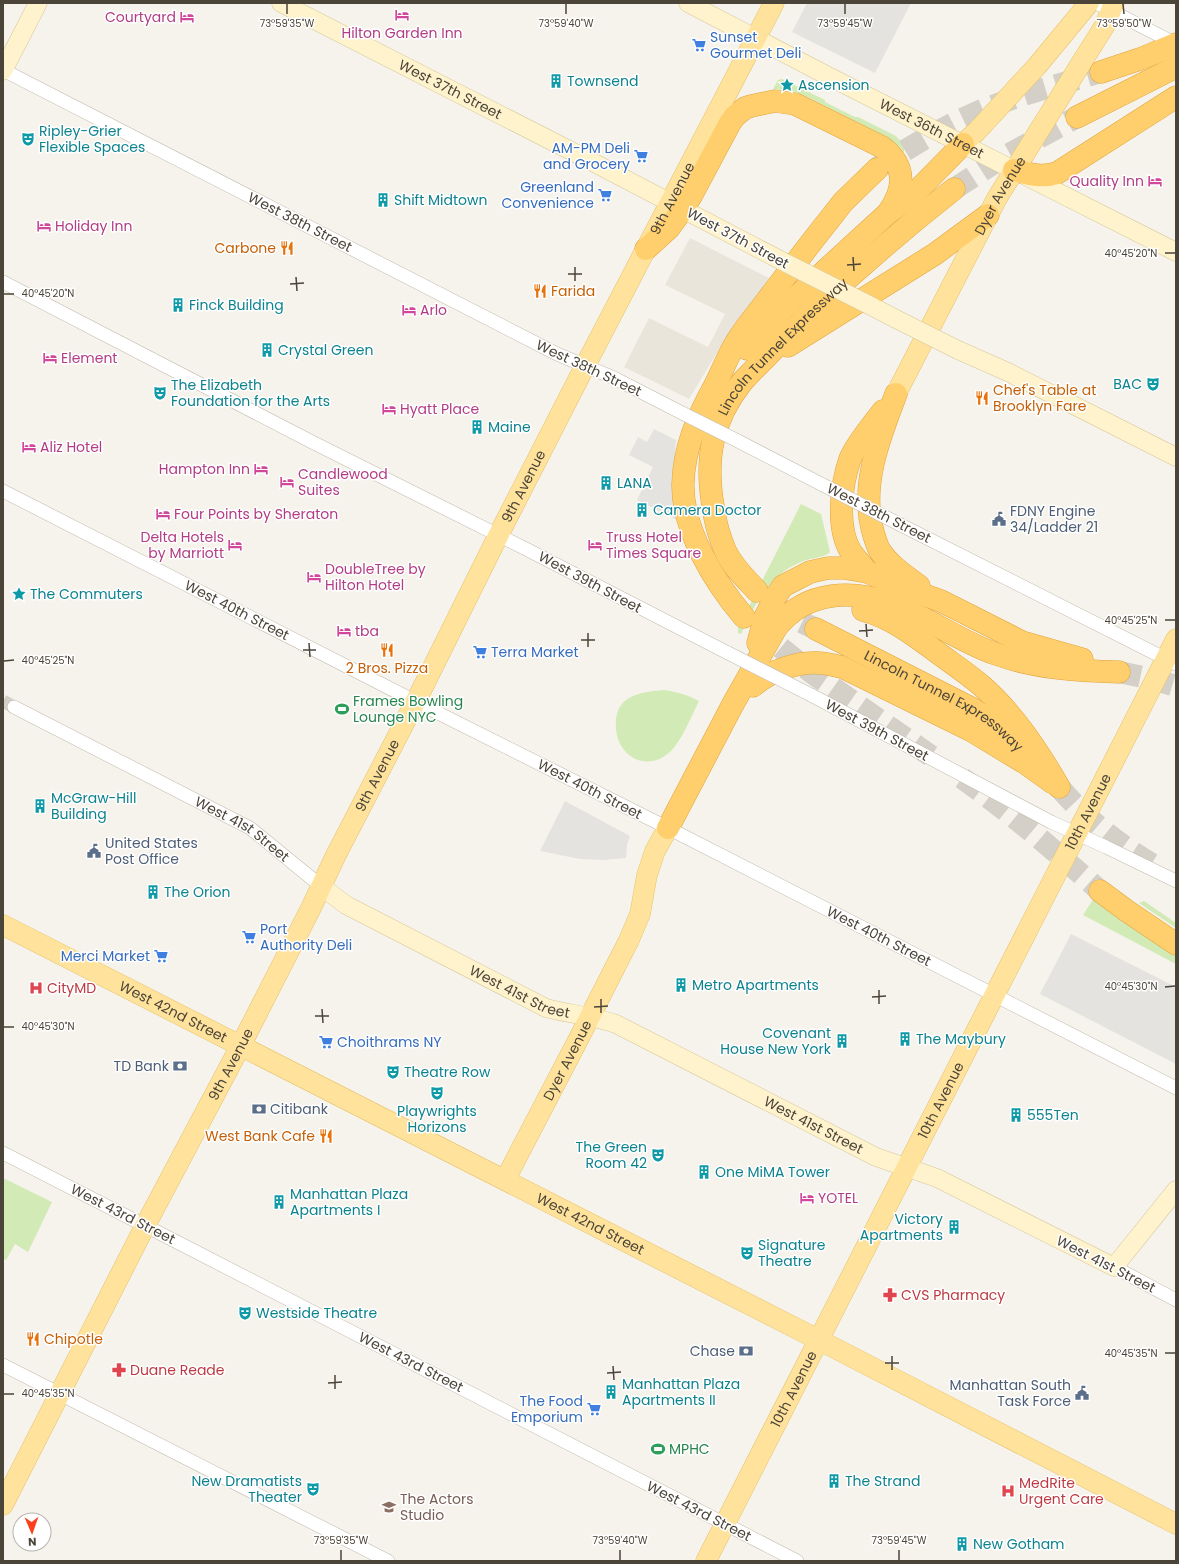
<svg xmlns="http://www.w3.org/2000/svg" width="1179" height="1564" font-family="Poppins,sans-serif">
	<rect width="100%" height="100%" fill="#f6f3ec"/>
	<path fill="#eae5da" d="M690 238 769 278 718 351 689 399 624 367 649 318 708 347 725 314 665 285Z"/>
	<g fill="#d2eab5">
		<path d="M782 79 825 100V102L855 117H858L896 136 904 145V153L900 147 887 137 809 98 793 91 773 89 778 80Z"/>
		<path d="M801 504 821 514 830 552C825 558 809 558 801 562 770 574 754 605 741 634L738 633V628Z"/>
		<path d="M664 690C677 692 688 695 699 701 692 715 681 742 670 752 644 775 613 753 616 721 616 716 618 708 622 704 631 693 651 691 664 690Z"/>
		<path d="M1094 898 1149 938 1176 955V964L1083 915Z"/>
		<path d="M1144 901 1176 923V928L1139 903Z"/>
		<path d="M3 1178 52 1202 28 1252 15 1244 6 1260 3 1258Z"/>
	</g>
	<g fill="#e5e3e0">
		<path d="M807 3H911L875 73 792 32Z"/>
		<path d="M654 429 676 440 674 471 679 521 637 500 653 467 629 455 638 437 647 442Z"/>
		<path d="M565 801 630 836 627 845 626 858 604 860 580 859 540 851Z"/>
		<path d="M1071 934 1176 987V1064L1040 994Z"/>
	</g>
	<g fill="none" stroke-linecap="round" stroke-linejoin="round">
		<path stroke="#d4d0c8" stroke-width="13" stroke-dasharray="13 6" stroke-linecap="butt" d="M3 701 14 707"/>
		<g stroke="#d4d0c8" stroke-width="22" stroke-dasharray="22 11" stroke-linecap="butt">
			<path d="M877 168C908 148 940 129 973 114 1014 96 1058 85 1101 72"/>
			<path d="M954 189 1002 158 1077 117"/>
			<path d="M774 605 795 619 816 629"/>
			<path d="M755 627 812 673 931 756"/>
			<path d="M1119 672 1148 678 1176 686"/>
			<path d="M962 778C1011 813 1055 851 1100 891"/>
			<path d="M1059 787C1088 821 1119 845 1157 867"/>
		</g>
		<defs>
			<g id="street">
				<path d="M1096 3 1176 44"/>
				<path d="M3 70 557 354 614 378 684 414"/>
				<path d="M3 282 312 442 526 549 728 653"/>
				<path d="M736 440 823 485"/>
				<path d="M3 491 442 715 668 828 1176 1088"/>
				<path d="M901 525 1176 664"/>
				<path d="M811 695 1051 822 1106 847 1176 881"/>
				<path id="s1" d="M14 707 250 828 321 886"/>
				<path d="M3 1153 175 1241 797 1561"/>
				<path d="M1114 1267 1176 1300"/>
				<path d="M3 1365 388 1561"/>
			</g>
			<g id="secondary">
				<path id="s2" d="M281 3 581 156 782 261"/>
				<path id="s3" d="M688 3 828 76 1176 252"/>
				<path d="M3 71 38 3"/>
				<path d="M873 307 896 319"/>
				<path d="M958 350 1010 373 1176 457"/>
				<path id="s4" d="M321 886 346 905 546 1008C569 1014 593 1016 616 1024L876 1157 937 1178 1114 1267 1176 1190"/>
			</g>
			<g id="primary">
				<path d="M963 144 977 131 1037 66 1089 3"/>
				<path id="s5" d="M896 394 997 198 1105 25 1114 3"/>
				<path id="s6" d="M3 925 819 1340 1176 1524"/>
				<path id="s7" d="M505 1180 578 1040 629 940 640 914 647 875 655 851 668 828"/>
				<path id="s8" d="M3 1505 145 1226 241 1045 311 908 336 855 424 685 499 534 585 366 774 3"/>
				<path id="s9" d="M706 1561 1176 639"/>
			</g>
			<g id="highway">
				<path d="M1101 72 1140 59 1176 44"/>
				<path d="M1077 117 1176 67"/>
				<path d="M1014 170C1029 174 1042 178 1057 173L1176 97"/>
				<path d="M646 249 669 228 677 217 691 196 730 123 735 116 745 108 751 106 775 101 795 104 882 147C907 166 905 189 888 213"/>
				<path d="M788 346 935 254 988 215"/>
				<path d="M747 349 781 311 888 213 913 195 963 144"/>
				<path d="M896 394C880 436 861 483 872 528 874 536 876 544 880 551 890 566 905 575 919 586"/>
				<path d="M867 572C862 565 856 559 851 552 836 528 841 485 850 459 856 444 873 424 883 411"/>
				<path id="s10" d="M757 591C746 579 732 566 725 550 719 536 715 521 713 506 705 458 712 420 742 382 807 313 879 248 954 189"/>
				<path d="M863 610C890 617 911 633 934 650 950 662 967 673 982 686 1014 714 1038 751 1059 787"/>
				<path d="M744 617C715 583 682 530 683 484 684 448 697 418 714 387 722 372 728 355 737 341 746 326 758 313 768 299 788 273 808 246 829 220L843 202 877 169"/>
				<path id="s11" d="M816 629 973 709 995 724 1021 749"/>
				<path d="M758 643 765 617 776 596 783 586 810 572 828 568H844L867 572 905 588 941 601 1022 642 1082 659"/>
				<path d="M753 686C770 671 798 661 820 663 827 663 835 666 842 667L972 731 1025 763 1053 783"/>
				<path d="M668 828 733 704 776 628C790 610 809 599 832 596 894 588 941 635 996 654 1034 668 1078 671 1119 672"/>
				<path d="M1100 891 1127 911 1176 944"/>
			</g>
		</defs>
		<use href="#street" stroke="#c2bbae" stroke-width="14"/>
		<use href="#secondary" stroke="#d6c79b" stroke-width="19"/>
		<use href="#primary" stroke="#e6c16a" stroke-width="21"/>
		<use href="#highway" stroke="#e0a43c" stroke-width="23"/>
		<use href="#street" stroke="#fff" stroke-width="13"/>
		<use href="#secondary" stroke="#fff3cd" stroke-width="18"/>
		<use href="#primary" stroke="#ffe39c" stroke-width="20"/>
		<use href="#highway" stroke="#ffcf6e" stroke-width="22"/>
		<defs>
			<g id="street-bridge">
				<path d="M684 414 736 440"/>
				<path d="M823 485 901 525"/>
				<path d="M728 653 811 695"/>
			</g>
			<g id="secondary-bridge">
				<path d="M782 261 873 307"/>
				<path d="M896 319 958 350"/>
			</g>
		</defs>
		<use href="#street-bridge" stroke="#c2bbae" stroke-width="14" stroke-linecap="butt"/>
		<use href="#secondary-bridge" stroke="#d6c79b" stroke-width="19" stroke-linecap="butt"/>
		<use href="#street-bridge" stroke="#fff" stroke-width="13"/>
		<use href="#secondary-bridge" stroke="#fff3cd" stroke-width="18"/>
	</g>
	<path fill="none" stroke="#4b4439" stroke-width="1.5" d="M287 4V14M566 4V14M845 4V14M1123 4 1124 14M1165 253H1175M853 257 854 271M847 265 861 264M575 267V281M568 274H582M296 277 297 291M290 284 304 283M4 294H14M1165 620H1175M866 624 867 637M859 631 873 630M588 633V647M581 640H595M309 643 310 657M303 650H316M4 661 14 660M1165 987 1175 986M879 990V1004M872 997 886 996M601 999V1013M594 1007 608 1006M322 1009 323 1023M315 1016H329M4 1027H14M1165 1353H1175M892 1356V1370M885 1363H899M613 1366 614 1380M607 1373 621 1372M335 1375V1389M328 1383 342 1382M4 1394H14M341 1550V1560M620 1550V1560M899 1550V1560"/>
	<defs>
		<symbol id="hotel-bare" viewBox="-9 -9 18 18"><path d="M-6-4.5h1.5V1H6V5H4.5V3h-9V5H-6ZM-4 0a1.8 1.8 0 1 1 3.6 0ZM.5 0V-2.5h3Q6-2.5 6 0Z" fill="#d1479c" stroke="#fff" stroke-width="2.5" paint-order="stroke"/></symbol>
		<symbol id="supermarket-bare" viewBox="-9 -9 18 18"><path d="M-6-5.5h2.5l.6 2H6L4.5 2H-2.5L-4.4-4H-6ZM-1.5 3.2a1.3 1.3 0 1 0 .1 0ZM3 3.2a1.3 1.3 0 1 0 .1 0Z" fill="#3f7fe0" stroke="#fff" stroke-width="2.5" paint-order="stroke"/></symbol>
		<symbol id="building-bare" viewBox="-9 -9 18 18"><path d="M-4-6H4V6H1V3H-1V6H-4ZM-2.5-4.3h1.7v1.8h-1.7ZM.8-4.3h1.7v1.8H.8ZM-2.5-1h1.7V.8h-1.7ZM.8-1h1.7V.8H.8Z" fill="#0f9aa8" stroke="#fff" stroke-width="2.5" paint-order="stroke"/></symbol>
		<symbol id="sight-bare" viewBox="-9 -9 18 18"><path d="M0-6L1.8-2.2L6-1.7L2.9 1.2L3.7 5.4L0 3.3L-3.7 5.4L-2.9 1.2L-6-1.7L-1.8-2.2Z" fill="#0f9aa8" stroke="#fff" stroke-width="2.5" paint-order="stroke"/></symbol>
		<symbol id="theatre-bare" viewBox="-9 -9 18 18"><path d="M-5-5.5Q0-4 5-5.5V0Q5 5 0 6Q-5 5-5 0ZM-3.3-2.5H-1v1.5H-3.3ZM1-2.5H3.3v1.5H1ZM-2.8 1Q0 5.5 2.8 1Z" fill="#0f9aa8" stroke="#fff" stroke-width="2.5" paint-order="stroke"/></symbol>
		<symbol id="restaurant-bare" viewBox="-9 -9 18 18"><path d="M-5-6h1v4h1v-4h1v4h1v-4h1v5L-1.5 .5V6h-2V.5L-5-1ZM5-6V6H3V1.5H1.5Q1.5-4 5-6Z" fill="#e8710a" stroke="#fff" stroke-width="2.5" paint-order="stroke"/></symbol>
		<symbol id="civic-bare" viewBox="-9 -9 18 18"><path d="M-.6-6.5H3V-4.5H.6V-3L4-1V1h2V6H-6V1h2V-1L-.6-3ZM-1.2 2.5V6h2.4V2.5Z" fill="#5c6f8a" stroke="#fff" stroke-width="2.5" paint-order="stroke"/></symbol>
		<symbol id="stadium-bare" viewBox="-9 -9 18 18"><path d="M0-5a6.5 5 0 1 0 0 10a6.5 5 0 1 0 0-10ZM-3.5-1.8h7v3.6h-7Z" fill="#2e9e5b" stroke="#fff" stroke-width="2.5" paint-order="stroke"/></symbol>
		<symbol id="hospital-bare" viewBox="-9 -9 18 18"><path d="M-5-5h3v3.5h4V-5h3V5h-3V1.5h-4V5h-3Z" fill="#e0444e" stroke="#fff" stroke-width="2.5" paint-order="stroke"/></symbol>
		<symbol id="bank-bare" viewBox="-9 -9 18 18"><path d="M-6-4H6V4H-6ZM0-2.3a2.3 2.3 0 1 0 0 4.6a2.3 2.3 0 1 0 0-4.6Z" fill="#5c6f8a" stroke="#fff" stroke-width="2.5" paint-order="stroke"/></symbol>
		<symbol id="pharmacy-bare" viewBox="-9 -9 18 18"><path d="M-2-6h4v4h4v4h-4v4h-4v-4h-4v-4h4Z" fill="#e0444e" stroke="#fff" stroke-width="2.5" paint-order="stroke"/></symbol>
		<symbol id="school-bare" viewBox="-9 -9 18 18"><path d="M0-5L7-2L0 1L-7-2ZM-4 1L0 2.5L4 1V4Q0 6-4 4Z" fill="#8d6e63" stroke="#fff" stroke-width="2.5" paint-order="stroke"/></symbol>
	</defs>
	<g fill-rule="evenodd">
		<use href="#hotel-bare" x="392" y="5" width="20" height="20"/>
		<use href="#hotel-bare" x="177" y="7" width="20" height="20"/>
		<use href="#supermarket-bare" x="689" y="35" width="20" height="20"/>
		<use href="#building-bare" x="546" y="71" width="20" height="20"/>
		<use href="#sight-bare" x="777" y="75" width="20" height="20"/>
		<use href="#theatre-bare" x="18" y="129" width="20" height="20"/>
		<use href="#supermarket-bare" x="631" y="146" width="20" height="20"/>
		<use href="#hotel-bare" x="1145" y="171" width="20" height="20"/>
		<use href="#supermarket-bare" x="595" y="185" width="20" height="20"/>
		<use href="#building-bare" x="373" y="190" width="20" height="20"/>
		<use href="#hotel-bare" x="34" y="216" width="20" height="20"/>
		<use href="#restaurant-bare" x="277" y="238" width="20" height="20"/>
		<use href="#restaurant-bare" x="530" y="281" width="20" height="20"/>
		<use href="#building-bare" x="168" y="295" width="20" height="20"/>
		<use href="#hotel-bare" x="399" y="300" width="20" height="20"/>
		<use href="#building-bare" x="257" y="340" width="20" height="20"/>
		<use href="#hotel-bare" x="40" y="348" width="20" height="20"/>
		<use href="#theatre-bare" x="1143" y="374" width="20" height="20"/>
		<use href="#theatre-bare" x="150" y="383" width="20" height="20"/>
		<use href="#restaurant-bare" x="972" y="388" width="20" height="20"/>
		<use href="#hotel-bare" x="379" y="399" width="20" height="20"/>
		<use href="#building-bare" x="467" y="417" width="20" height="20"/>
		<use href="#hotel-bare" x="19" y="437" width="20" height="20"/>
		<use href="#hotel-bare" x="251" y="459" width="20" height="20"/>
		<use href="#hotel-bare" x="277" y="472" width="20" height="20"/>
		<use href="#building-bare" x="596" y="473" width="20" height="20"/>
		<use href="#building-bare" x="632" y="500" width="20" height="20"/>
		<use href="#hotel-bare" x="153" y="504" width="20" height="20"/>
		<use href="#civic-bare" x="989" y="509" width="20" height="20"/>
		<use href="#hotel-bare" x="225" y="535" width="20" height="20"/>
		<use href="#hotel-bare" x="585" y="535" width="20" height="20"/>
		<use href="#hotel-bare" x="304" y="567" width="20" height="20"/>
		<use href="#sight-bare" x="9" y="584" width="20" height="20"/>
		<use href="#hotel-bare" x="334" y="621" width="20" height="20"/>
		<use href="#restaurant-bare" x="377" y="640" width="20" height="20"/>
		<use href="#supermarket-bare" x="470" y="642" width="20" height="20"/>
		<use href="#stadium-bare" x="332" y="699" width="20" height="20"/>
		<use href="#building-bare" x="30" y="796" width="20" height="20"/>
		<use href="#civic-bare" x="84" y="841" width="20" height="20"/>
		<use href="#building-bare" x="143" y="882" width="20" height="20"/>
		<use href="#supermarket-bare" x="239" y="927" width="20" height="20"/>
		<use href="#supermarket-bare" x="151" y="946" width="20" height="20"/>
		<use href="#building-bare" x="671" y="975" width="20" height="20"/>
		<use href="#hospital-bare" x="26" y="978" width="20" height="20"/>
		<use href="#building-bare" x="895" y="1029" width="20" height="20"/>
		<use href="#building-bare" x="832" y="1031" width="20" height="20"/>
		<use href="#supermarket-bare" x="316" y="1032" width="20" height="20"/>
		<use href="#bank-bare" x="170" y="1056" width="20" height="20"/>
		<use href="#theatre-bare" x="383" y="1062" width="20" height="20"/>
		<use href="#theatre-bare" x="427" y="1083" width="20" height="20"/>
		<use href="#bank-bare" x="249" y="1099" width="20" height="20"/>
		<use href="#building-bare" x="1006" y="1105" width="20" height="20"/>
		<use href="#restaurant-bare" x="316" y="1126" width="20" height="20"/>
		<use href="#theatre-bare" x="648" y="1145" width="20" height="20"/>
		<use href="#building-bare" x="694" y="1162" width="20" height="20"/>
		<use href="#hotel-bare" x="797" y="1188" width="20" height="20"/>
		<use href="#building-bare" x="269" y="1192" width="20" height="20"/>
		<use href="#building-bare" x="944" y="1217" width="20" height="20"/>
		<use href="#theatre-bare" x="737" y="1243" width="20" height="20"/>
		<use href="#pharmacy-bare" x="880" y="1285" width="20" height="20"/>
		<use href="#theatre-bare" x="235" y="1303" width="20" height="20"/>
		<use href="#restaurant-bare" x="23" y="1329" width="20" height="20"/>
		<use href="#bank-bare" x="736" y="1341" width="20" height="20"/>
		<use href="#pharmacy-bare" x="109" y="1360" width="20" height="20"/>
		<use href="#building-bare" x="601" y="1382" width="20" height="20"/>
		<use href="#civic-bare" x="1072" y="1383" width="20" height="20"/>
		<use href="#supermarket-bare" x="584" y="1399" width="20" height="20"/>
		<use href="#stadium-bare" x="648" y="1439" width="20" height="20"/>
		<use href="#building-bare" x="824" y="1471" width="20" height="20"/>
		<use href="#theatre-bare" x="303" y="1479" width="20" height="20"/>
		<use href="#hospital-bare" x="998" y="1481" width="20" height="20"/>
		<use href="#school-bare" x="379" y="1497" width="20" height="20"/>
		<use href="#building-bare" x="952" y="1534" width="20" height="20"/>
	</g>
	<g text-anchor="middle" stroke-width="3" stroke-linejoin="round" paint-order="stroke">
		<g font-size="14" fill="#b23c85" stroke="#fff" text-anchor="start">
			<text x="176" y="22" text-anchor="end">Courtyard</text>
			<text x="402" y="38" text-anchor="middle">Hilton Garden Inn</text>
			<text x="1144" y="186" text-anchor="end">Quality Inn</text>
			<text x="55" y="231">Holiday Inn</text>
			<text x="420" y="315">Arlo</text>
			<text x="61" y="363">Element</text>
			<text x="400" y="414">Hyatt Place</text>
			<text x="40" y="452">Aliz Hotel</text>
			<text x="250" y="474" text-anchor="end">Hampton Inn</text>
			<text x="298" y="479">Candlewood<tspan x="298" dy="16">Suites</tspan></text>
			<text x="174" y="519">Four Points by Sheraton</text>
			<text x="224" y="542" text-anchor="end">Delta Hotels<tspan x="224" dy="16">by Marriott</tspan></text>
			<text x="606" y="542">Truss Hotel<tspan x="606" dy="16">Times Square</tspan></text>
			<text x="325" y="574">DoubleTree by<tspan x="325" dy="16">Hilton Hotel</tspan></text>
			<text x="355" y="636">tba</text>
			<text x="818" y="1203">YOTEL</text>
		</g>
		<g font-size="14" fill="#366cbe" stroke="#fff" text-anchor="start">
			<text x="710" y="42">Sunset<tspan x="710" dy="16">Gourmet Deli</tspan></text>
			<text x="630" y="153" text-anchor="end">AM-PM Deli<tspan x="630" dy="16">and Grocery</tspan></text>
			<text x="594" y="192" text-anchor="end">Greenland<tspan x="594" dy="16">Convenience</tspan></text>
			<text x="491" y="657">Terra Market</text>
			<text x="260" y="934">Port<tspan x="260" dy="16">Authority Deli</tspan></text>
			<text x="150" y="961" text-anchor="end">Merci Market</text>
			<text x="337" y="1047">Choithrams NY</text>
			<text x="583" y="1406" text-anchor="end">The Food<tspan x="583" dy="16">Emporium</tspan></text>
		</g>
		<g font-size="14" fill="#0d838f" stroke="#fff" text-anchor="start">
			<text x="567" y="86">Townsend</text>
			<text x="798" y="90">Ascension</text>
			<text x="39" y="136">Ripley-Grier<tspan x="39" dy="16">Flexible Spaces</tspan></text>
			<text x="394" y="205">Shift Midtown</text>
			<text x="189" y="310">Finck Building</text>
			<text x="278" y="355">Crystal Green</text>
			<text x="1142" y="389" text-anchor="end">BAC</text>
			<text x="171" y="390">The Elizabeth<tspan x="171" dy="16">Foundation for the Arts</tspan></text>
			<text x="488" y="432">Maine</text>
			<text x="617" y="488">LANA</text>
			<text x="653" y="515">Camera Doctor</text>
			<text x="30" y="599">The Commuters</text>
			<text x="51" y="803">McGraw-Hill<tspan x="51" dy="16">Building</tspan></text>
			<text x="164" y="897">The Orion</text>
			<text x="692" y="990">Metro Apartments</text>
			<text x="831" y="1038" text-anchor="end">Covenant<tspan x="831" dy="16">House New York</tspan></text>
			<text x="916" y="1044">The Maybury</text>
			<text x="404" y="1077">Theatre Row</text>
			<text x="437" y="1116" text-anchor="middle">Playwrights<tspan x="437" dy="16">Horizons</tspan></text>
			<text x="1027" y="1120">555Ten</text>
			<text x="647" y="1152" text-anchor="end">The Green<tspan x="647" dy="16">Room 42</tspan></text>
			<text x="715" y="1177">One MiMA Tower</text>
			<text x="290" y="1199">Manhattan Plaza<tspan x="290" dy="16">Apartments I</tspan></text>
			<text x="943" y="1224" text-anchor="end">Victory<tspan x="943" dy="16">Apartments</tspan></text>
			<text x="758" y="1250">Signature<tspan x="758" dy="16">Theatre</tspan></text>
			<text x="256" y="1318">Westside Theatre</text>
			<text x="622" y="1389">Manhattan Plaza<tspan x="622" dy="16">Apartments II</tspan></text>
			<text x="302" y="1486" text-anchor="end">New Dramatists<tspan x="302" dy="16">Theater</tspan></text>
			<text x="845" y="1486">The Strand</text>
			<text x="973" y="1549">New Gotham</text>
		</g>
		<g font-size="14" fill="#4b4439" stroke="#fff">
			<text dy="5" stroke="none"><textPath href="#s2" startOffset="190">West 37th Street</textPath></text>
			<text dy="5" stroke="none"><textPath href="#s3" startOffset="274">West 36th Street</textPath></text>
			<text dy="5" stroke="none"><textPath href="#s5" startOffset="224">Dyer Avenue</textPath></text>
			<text dy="5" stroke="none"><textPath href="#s8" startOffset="1468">9th Avenue</textPath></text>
			<text transform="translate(300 222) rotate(27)" y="5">West 38th Street</text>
			<text transform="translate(738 238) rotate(28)" y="5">West 37th Street</text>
			<text dy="5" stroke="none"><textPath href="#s10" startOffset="283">Lincoln Tunnel Expressway</textPath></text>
			<text transform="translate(589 368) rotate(25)" y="5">West 38th Street</text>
			<text dy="5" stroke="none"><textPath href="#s8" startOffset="1144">9th Avenue</textPath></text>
			<text transform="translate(879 513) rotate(27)" y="5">West 38th Street</text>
			<text transform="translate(590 582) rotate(28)" y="5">West 39th Street</text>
			<text transform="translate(237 610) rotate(27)" y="5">West 40th Street</text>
			<text dy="5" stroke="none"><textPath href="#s11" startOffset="147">Lincoln Tunnel Expressway</textPath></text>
			<text transform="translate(877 730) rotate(28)" y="5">West 39th Street</text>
			<text dy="5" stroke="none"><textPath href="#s8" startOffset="820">9th Avenue</textPath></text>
			<text transform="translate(590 789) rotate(27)" y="5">West 40th Street</text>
			<text dy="5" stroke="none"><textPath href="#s9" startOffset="841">10th Avenue</textPath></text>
			<text dy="5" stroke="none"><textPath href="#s1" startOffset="259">West 41st Street</textPath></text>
			<text transform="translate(879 936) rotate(27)" y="5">West 40th Street</text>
			<text dy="5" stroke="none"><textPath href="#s4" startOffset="226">West 41st Street</textPath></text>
			<text dy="5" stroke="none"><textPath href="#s6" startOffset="191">West 42nd Street</textPath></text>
			<text dy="5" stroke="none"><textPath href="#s7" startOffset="135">Dyer Avenue</textPath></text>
			<text dy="5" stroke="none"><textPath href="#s8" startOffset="496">9th Avenue</textPath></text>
			<text dy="5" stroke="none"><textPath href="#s9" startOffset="517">10th Avenue</textPath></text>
			<text dy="5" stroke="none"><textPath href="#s4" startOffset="550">West 41st Street</textPath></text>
			<text transform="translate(123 1214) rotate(27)" y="5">West 43rd Street</text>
			<text dy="5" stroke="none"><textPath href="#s6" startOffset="659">West 42nd Street</textPath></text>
			<text transform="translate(1106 1264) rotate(27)" y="5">West 41st Street</text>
			<text transform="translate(411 1362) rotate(27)" y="5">West 43rd Street</text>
			<text dy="5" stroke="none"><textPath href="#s9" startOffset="193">10th Avenue</textPath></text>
			<text transform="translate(699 1511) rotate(27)" y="5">West 43rd Street</text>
		</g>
		<g font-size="14" fill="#c56008" stroke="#fff" text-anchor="start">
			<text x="276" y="253" text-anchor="end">Carbone</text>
			<text x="551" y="296">Farida</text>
			<text x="993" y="395">Chef's Table at<tspan x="993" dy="16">Brooklyn Fare</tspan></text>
			<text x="387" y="673" text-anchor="middle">2 Bros. Pizza</text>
			<text x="315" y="1141" text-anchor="end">West Bank Cafe</text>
			<text x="44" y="1344">Chipotle</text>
		</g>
		<g font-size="14" fill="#4e5e75" stroke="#fff" text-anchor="start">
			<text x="1010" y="516">FDNY Engine<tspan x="1010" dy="16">34/Ladder 21</tspan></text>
			<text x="105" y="848">United States<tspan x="105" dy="16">Post Office</tspan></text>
			<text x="169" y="1071" text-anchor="end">TD Bank</text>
			<text x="270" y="1114">Citibank</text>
			<text x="735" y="1356" text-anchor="end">Chase</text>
			<text x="1071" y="1390" text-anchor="end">Manhattan South<tspan x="1071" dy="16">Task Force</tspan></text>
		</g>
		<g font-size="14" fill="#27864d" stroke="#fff" text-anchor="start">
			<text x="353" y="706">Frames Bowling<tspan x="353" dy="16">Lounge NYC</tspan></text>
			<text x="669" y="1454">MPHC</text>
		</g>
		<g font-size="14" fill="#be3a42" stroke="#fff" text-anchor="start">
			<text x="47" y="993">CityMD</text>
			<text x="901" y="1300">CVS Pharmacy</text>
			<text x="130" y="1375">Duane Reade</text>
			<text x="1019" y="1488">MedRite<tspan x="1019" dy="16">Urgent Care</tspan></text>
		</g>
		<g font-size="14" fill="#785e54" stroke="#fff" text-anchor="start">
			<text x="400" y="1504">The Actors<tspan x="400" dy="16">Studio</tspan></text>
		</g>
	</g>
	<g font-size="10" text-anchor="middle" fill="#4b4439" stroke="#fff" stroke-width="3" stroke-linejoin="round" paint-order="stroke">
		<text x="287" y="27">73°59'35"W</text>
		<text x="566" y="27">73°59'40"W</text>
		<text x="845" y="27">73°59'45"W</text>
		<text x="1124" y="27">73°59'50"W</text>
		<text x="1131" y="257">40°45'20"N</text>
		<text x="48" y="297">40°45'20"N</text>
		<text x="1131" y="624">40°45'25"N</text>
		<text x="48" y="664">40°45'25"N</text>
		<text x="1131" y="990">40°45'30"N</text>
		<text x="48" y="1030">40°45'30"N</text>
		<text x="1131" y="1357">40°45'35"N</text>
		<text x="48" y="1397">40°45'35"N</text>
		<text x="341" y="1544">73°59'35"W</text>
		<text x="620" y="1544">73°59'40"W</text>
		<text x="899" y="1544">73°59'45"W</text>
	</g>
	<rect width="1179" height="1564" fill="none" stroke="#4b4439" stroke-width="8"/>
	<g transform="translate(32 1532) rotate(178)"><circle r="19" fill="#ffffff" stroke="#b7b4b0"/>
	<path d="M0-3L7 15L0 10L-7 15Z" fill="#fc3f1d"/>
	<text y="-6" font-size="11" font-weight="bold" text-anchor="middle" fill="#4b4439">N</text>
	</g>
</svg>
